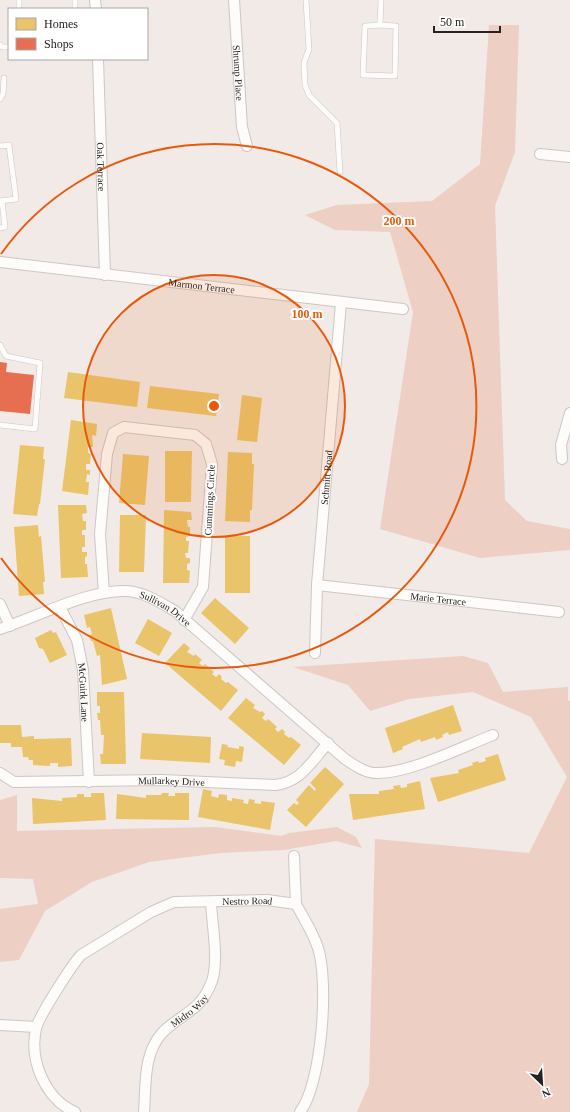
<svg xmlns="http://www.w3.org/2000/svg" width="570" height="1112" font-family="Georgia,serif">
	<rect width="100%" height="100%" fill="#f1eae7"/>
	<g fill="#edcfc4">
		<path d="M489 25H519L515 152 495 206 505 500 527 521 570 529V550L480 558 380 529 413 312 390 232 335 230 305 215 337 205 432 201 480 164Z"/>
		<path d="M463 656 488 663 503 692 568 687V700L570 701V1112H357L369 1084 375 839 529 853 567 777 531 717 473 692 409 699 370 711 348 685 293 667Z"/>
		<path d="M17 795V831L215 827 281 836 289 833 337 827 356 837 362 848 336 841 284 850 221 853 149 862 92 882 45 911 19 960 0 962V909L38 904 33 879 0 878V800Z"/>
	</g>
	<g fill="#e9c46a">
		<path d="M68 372 140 382 137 407 64 398Z"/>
		<path d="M150 386 219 394 216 416 147 408Z"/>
		<path d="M242 395 262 398 257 442 237 440Z"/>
		<path d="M71 420 97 424 96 436 92 435 93 447H88V453L91 454 90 464H86V470H90V475L87 474 86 482H89L88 495 62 491Z"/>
		<path d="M20 445 44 447 43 459H45L40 504H39L37 516 13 514Z"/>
		<path d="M165 451H192L191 502H165Z"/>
		<path d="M228 452 252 453V464H254L252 510H250V522L225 521Z"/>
		<path d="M123 454 149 456 145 505 119 503Z"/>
		<path d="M58 505H86L87 513 82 514 83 521H86V530H82V535H85V547H82V552H87V556L85 557V564H87L88 577 61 578Z"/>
		<path d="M164 510 191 512 192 520H187L188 527H190V536L186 537V541H189L188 553H185L186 558H190V563L187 564V570L190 571 189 583H163Z"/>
		<path d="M120 515H146L144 572H119Z"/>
		<path d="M38 525 39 537 41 536 45 582H43L44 594 19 596 14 527Z"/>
		<rect x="225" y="536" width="25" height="57"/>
		<path d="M215 598 249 628 235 644 201 613Z"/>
		<path d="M111 608 127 679 102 685 100 655 97 656 93 641H91L89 635 92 634 90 627 87 628 84 615Z"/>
		<path d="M148 619 172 633 159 656 135 643Z"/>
		<path d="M51 630 53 633 56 632 67 655 50 663 43 649 39 648 35 638Z"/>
		<path d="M184 643 190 648 187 652 194 656 195 654 202 660 199 663 203 666 205 664 214 672 212 674 216 677 219 674 222 677 221 679 226 683 228 682 238 690 221 711 165 663Z"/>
		<path d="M97 692H124L126 764H101L100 754H103L104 735H101L100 720H98L97 713H100V706H97Z"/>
		<path d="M246 698 255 705 253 708 260 712 262 711 265 714 262 718 266 721 268 719 277 727 275 729 278 732 282 729 285 732 284 734 289 738 291 737 301 745 284 765 228 718Z"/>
		<path d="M453 705 462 731 449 735 448 732 442 735 443 737 436 740 435 737 421 742 420 739 402 747 403 749 393 753 385 728Z"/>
		<path d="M0 725H21L22 737 34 736V739L71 738 72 766 58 767V763H50V766L33 765V760H29L28 757H23L22 747H11V743H0Z"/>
		<path d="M142 733 211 737 210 763 140 759Z"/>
		<path d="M222 744 228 745 227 747 239 749V746L244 747 242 762 236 761 235 767 224 765 225 760 219 759Z"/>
		<path d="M498 754 506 780 438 802 430 778 459 773 458 770 473 765 472 763 478 761 479 763 486 761 485 758Z"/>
		<path d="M325 767 344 784 306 827 287 810 294 803 297 805 299 803 296 800 309 785 315 791 316 789 310 783Z"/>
		<path d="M420 781 425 809 353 820 349 794H379V791L394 789 393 786 400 785 401 788 407 787V784Z"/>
		<path d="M203 789 212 791 211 796 218 798 219 794 227 795V800L232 801V798L244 800 243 803 248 804 249 799 255 800 254 803 261 804V801L275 803 270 830 198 817Z"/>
		<path d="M91 793H104L106 820 33 824 32 798 62 801V798L77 797V794H84V797H91Z"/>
		<path d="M162 793H169L168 796H175V793H189V820L116 819 117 794 146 798V795H161Z"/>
	</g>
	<path fill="#e76f51" d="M0 362 7 363 6 372 34 375 30 414 0 411Z"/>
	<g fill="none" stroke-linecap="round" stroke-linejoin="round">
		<defs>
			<g id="lane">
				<path d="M19 0V9"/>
				<path d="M306 0 309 49 304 63 305 85 309 95 337 123 340 172"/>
				<path d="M75 9V0"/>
				<path d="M380 25 396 26 395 76 363 75 365 26Z"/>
				<path d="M380 25 381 0"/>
				<path d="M0 45 2 47H9"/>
				<path d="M0 99 3 94 4 78"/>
				<path d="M0 146 9 145 16 199 0 201"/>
				<path d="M0 228 5 227 2 201"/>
				<path d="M0 345 6 356 40 363 35 429 0 425"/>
			</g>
			<g id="street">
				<path d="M95 0 96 9"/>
				<path id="s1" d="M234 0 242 127 247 146"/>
				<path id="s2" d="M98 59 105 275"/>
				<path d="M540 154 570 157"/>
				<path id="s3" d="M0 262 403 309"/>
				<path d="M562 459 561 445 570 413"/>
				<path id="s4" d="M317 585 559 612"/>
				<path d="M104 593 100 534 107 454 113 433 124 427 195 435 206 444 212 464 203 587 184 620"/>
				<path d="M0 604 10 626"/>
				<path id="s5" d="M60 607 77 640 83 670 89 782"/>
				<path id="s6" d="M0 629C37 617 89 589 127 591 144 592 161 603 175 611L345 759C354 765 365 773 376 773 408 774 462 747 493 735"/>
				<path id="s7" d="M315 653 317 585 341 303"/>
				<path id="s8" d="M0 773 14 782 162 780 275 785C301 782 311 762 328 743"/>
				<path d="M294 856 296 904"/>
				<path d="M0 1025 36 1027"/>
				<path id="s9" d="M75 1112C45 1099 29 1060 36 1029 38 1017 72 965 81 955L151 912 174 902 267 900 296 904C304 919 313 932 318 948 329 982 322 1083 300 1112"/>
				<path id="s10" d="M144 1112C146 1086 143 1054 162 1033 181 1013 200 1013 212 981 219 960 212 925 211 902"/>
			</g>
		</defs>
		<use href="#lane" stroke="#ccc7c5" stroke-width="6"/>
		<use href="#street" stroke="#ccc7c5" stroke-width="12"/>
		<use href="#lane" stroke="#fdfcfb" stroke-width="5"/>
		<use href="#street" stroke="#fdfcfb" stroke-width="10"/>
	</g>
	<circle cx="214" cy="406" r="131" fill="#e8590c" fill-opacity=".12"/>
	<g fill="none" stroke="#e8590c" stroke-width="2">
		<circle cx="214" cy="406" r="131"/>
		<path d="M1 254A262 262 0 1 1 1 558"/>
	</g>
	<g text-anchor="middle" stroke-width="4" stroke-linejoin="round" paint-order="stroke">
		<g font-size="10" fill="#262220" stroke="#fff">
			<text dy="4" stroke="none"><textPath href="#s1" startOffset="73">Shrump Place</textPath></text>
			<text dy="4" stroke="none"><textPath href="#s2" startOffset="108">Oak Terrace</textPath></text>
			<text dy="4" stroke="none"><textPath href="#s3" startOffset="203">Marmon Terrace</textPath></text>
			<text dy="4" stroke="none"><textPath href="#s7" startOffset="176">Schmitt Road</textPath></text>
			<text transform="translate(209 500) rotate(-87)" y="4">Cummings Circle</text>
			<text dy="4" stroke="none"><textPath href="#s4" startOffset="122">Marie Terrace</textPath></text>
			<text dy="4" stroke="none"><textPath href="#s6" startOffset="176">Sullivan Drive</textPath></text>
			<text dy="4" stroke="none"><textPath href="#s5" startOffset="90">McGuirk Lane</textPath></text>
			<text dy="4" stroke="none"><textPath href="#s8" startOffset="174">Mullarkey Drive</textPath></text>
			<text dy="4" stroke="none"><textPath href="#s9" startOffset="366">Nestro Road</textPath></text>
			<text dy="4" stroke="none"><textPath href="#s10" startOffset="118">Midro Way</textPath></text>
		</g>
	</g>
	<circle cx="214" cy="406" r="6" fill="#e8590c" stroke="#fff" stroke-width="2"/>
	<g font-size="12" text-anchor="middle" font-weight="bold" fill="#e8590c" stroke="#fff" stroke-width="4" stroke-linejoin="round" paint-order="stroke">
		<text x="399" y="225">200 m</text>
		<text x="307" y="318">100 m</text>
	</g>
	<rect x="8" y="8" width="140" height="52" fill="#ffffff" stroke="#a8a7a6"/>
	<rect x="16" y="18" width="20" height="12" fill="#e9c46a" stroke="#a8a7a6"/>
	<text x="44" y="28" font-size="12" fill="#262220">Homes</text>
	<rect x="16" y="38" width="20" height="12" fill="#e76f51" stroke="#a8a7a6"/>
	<text x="44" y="48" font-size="12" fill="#262220">Shops</text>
	<g transform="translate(542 1084) rotate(155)" stroke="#ffffff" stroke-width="3" paint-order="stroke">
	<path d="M0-3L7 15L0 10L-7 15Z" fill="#262220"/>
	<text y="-6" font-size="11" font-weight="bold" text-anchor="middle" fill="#262220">N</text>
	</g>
	<path d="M434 26v6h66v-6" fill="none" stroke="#262220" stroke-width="2"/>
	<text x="440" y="26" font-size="12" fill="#262220" stroke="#ffffff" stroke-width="3" paint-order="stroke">50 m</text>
</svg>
